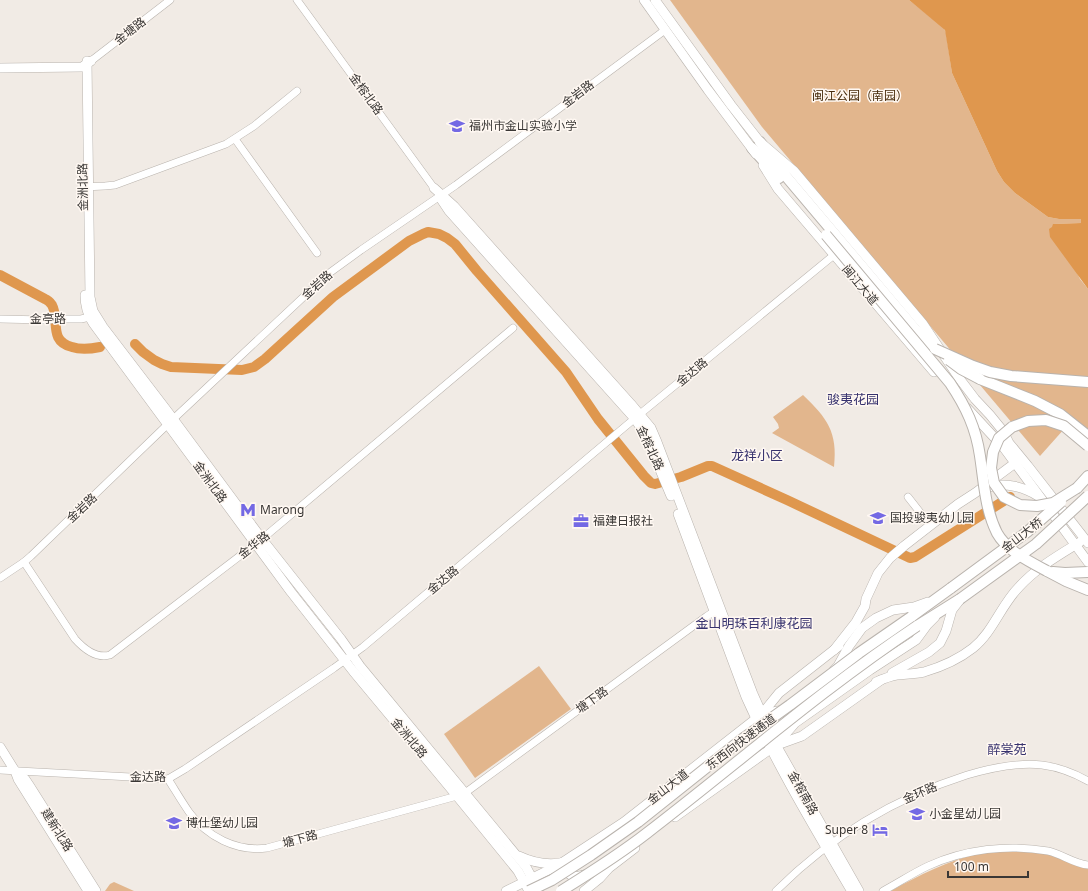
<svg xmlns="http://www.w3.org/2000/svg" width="1088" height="891" font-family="'Noto Sans','Noto Sans SC',sans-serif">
	<rect width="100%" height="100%" fill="#f1ebe5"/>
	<g fill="#e2b68d">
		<path d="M670 0H909L944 28 946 33 952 73 997 171 1004 182 1015 193 1048 217 1059 219H1081V223L1053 224 1080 279 1088 289V447L1065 428 1040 456 762 127Z"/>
		<path d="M803 395C827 418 838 432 834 467L772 433 779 428 778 424 773 417Z"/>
		<path d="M539 666 571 709 475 778 444 734Z"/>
		<path d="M1011 850 1041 852 1075 864 1088 866V891H891C919 875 948 861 980 853 989 851 1001 851 1011 850Z"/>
		<path d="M114 882 134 891H105L110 884Z"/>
	</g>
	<path fill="#df974e" d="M909 0H1088V289L1050 237 1049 229 1052 227 1053 224 1081 223V219H1059L1048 217 1015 193 1004 182 997 171 952 73 945 30Z"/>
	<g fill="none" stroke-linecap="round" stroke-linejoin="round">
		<g stroke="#df974e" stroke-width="10">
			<path d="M0 275 45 299C48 300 50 302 52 305 60 320 48 341 72 347 81 350 90 349 100 347"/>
			<path d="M135 344 143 352 154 360 162 364 171 367 242 370 254 367 265 359 333 297 409 241 423 234 428 232 439 234 447 238 455 244 477 271 566 372 598 419 644 476 651 483 655 484 681 477 708 466H712L787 500 910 558 915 557 1010 497"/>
		</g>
		<defs>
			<g id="minor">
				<path d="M297 0 434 188"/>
				<path d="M91 61 170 0"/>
				<path d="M235 139 317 253"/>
				<path d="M83 187 105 186 115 185 226 144 254 126 297 91"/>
				<path d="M0 319 45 320"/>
				<path d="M62 319H81L94 316"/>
				<path d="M908 497 930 525"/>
				<path d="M24 562 75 639C84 649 96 659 110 655L262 539 513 328"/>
				<path d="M0 578 24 562 31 556 168 424 328 274 361 250 456 185 665 30"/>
				<path d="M0 770 168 779 185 769 334 668 363 647 640 414 834 255"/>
				<path d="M168 779C175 790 182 802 189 812 207 837 237 852 267 848L457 796"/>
				<path d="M465 793 707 616 718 609"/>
				<path d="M776 891C829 838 895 798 967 775 991 768 1017 762 1042 765 1058 767 1074 773 1088 781"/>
				<path d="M883 891C898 883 913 873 928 866 965 849 1008 844 1048 851 1062 854 1074 864 1088 865"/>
			</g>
			<g id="major">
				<path d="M644 0 708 90 756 154"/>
				<path d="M655 0 731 105 760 142 794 171 923 324 959 378 975 399 990 415 1003 431 1009 443 1028 466 1088 543"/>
				<path d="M87 61 90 297 93 311 103 327 168 412 262 539 341 639 360 666 526 867 539 891"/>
				<path d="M0 68 82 67 91 61"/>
				<path d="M763 165 778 189 934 372"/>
				<path d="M434 188 454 206 631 404 651 428 657 442 753 694 776 745 859 891"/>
				<path d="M441 199 449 211 635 419 645 434 671 496"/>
				<path d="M85 295C85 306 87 314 93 323L291 592 353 671 457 796 518 871 529 891"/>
				<path d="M967 408 1004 448 1088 562"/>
				<path d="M989 487C1005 482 1024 487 1038 496"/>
				<path d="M678 514 746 697C776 764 814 827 851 890"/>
				<path d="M834 650 856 622 865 606 866 599 878 573 890 558 904 546 958 504 975 493 1019 460"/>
				<path d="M834 670 838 666 849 646 862 628 876 618 893 610 914 607 928 602"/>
				<path d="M892 673 929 652 940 643 946 631 952 610 959 601"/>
				<path d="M876 682C883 679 890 676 897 675 906 674 915 674 924 672 941 667 959 659 973 648 993 632 1001 605 1019 587 1036 568 1059 555 1080 542"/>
				<path d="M762 714 779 693 839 646"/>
				<path d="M777 745 802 736 881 680"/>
				<path d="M0 747 15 771 18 779 88 891"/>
				<path d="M16 772 25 779 29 785 96 891"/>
				<path d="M675 817 776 745 795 723 870 670 916 640 927 625 935 617"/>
				<path d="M519 856C534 863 548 866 565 862 566 878 574 878 587 874"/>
				<path d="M506 891 557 866 624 822 762 714 783 710"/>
				<path d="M584 891 600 878 609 868 635 848"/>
			</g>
			<g id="highway">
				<path d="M760 142 779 168 915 329 935 349"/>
				<path d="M752 148 779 178"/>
				<path d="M980 379 1035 401 1060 414 1088 436"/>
				<path d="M1077 488 1088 476"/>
				<path d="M1047 571 1066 581 1088 590"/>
				<path d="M1053 572 1065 573 1088 572"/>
				<path d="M911 617 951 588"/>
				<path d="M917 626 960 599"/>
			</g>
		</defs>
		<use href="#minor" stroke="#b9b3ad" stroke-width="8"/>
		<use href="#major" stroke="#b9b3ad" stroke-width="10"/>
		<use href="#highway" stroke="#b9b3ad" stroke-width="12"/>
		<use href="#minor" stroke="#fff" stroke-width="7"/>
		<use href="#major" stroke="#fff" stroke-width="9"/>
		<use href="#highway" stroke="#fff" stroke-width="10"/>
		<defs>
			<path id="minor-bridge" d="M45 320 62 319"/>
			<g id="highway-bridge">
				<path d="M826 235 950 383C966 407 976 428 980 456 984 482 985 509 997 533 1007 551 1030 562 1047 571"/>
				<path d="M935 349 973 366 990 372 1011 376 1088 382"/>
				<path d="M949 360 961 369 980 379"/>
				<path d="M1077 488 1053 503 1037 506 1020 505 1004 497 994 483 991 468 993 452 999 438 1012 427 1028 421 1046 420 1064 426 1088 446"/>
				<path d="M951 588 1027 532 1061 502"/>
				<path d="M960 599 1036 544 1088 496"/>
				<path d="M529 891 552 880 591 855 638 822 741 740 790 705 859 653 911 617"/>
				<path d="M561 891C590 873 620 854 647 833 737 764 822 689 917 626"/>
			</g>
		</defs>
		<use href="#minor-bridge" stroke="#b9b3ad" stroke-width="8" stroke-linecap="butt"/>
		<use href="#highway-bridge" stroke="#b9b3ad" stroke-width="12" stroke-linecap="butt"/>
		<use href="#minor-bridge" stroke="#fff" stroke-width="7"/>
		<use href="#highway-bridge" stroke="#fff" stroke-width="10"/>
	</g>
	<defs>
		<symbol id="school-bare" viewBox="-9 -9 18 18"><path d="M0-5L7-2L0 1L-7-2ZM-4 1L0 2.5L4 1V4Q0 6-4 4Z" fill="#7469e4" stroke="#fff8f2" stroke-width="2.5" paint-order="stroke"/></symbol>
		<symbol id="metro-bare" viewBox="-9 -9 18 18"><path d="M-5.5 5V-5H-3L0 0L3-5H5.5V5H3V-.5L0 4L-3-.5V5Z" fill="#7469e4" stroke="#fff8f2" stroke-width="2.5" paint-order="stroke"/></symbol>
		<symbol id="office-bare" viewBox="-9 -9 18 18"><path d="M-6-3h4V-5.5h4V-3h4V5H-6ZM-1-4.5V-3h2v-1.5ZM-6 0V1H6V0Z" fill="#7469e4" stroke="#fff8f2" stroke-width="2.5" paint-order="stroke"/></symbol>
		<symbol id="hotel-bare" viewBox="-9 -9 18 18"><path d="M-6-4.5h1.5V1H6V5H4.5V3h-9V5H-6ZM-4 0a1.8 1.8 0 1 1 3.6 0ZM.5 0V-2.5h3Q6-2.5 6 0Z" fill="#7469e4" stroke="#fff8f2" stroke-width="2.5" paint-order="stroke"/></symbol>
	</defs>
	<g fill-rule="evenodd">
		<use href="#school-bare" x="446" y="115" width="22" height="22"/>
		<use href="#metro-bare" x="237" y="499" width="22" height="22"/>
		<use href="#school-bare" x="867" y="507" width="22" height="22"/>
		<use href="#office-bare" x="570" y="510" width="22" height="22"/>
		<use href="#school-bare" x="906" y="803" width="22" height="22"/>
		<use href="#school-bare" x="163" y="812" width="22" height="22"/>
		<use href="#hotel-bare" x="869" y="819" width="22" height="22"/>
	</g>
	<g text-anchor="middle" stroke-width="3" stroke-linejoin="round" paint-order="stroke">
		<g font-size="12" fill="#3a3735" stroke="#fff8f2">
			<text transform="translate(130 31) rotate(-38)" y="4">金塘路</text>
			<text transform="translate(366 94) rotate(54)" y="4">金榕北路</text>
			<text transform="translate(578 94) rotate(-37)" y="4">金岩路</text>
			<text transform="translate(83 187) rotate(-91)" y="4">金洲北路</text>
			<text transform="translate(317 285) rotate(-42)" y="4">金岩路</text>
			<text transform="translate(860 285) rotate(50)" y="4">闽江大道</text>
			<text x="48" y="323">金亭路</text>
			<text transform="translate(692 372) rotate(-40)" y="4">金达路</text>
			<text transform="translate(650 448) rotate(65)" y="4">金榕北路</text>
			<text transform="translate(210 482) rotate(54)" y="4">金洲北路</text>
			<text transform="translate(82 508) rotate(-43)" y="4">金岩路</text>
			<text transform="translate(1022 535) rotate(-38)" y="4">金山大桥</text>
			<text transform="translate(254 545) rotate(-38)" y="4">金华路</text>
			<text transform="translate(443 580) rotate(-40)" y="4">金达路</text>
			<text transform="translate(592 700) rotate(-36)" y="4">塘下路</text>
			<text transform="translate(409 738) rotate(50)" y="4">金洲北路</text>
			<text transform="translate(741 742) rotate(-37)" y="4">东西向快速通道</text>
			<text x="148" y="781">金达路</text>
			<text transform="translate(668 787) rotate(-38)" y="4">金山大道</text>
			<text transform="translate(803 793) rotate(61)" y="4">金榕南路</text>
			<text transform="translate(920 793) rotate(-23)" y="4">金环路</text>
			<text transform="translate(57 830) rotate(58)" y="4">建新北路</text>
			<text transform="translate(300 839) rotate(-15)" y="4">塘下路</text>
		</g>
		<g font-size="12" fill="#482b0b" stroke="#fff8f2">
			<text x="860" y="100">闽江公园（南园）</text>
		</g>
		<g font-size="12" fill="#3a3735" stroke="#fff8f2" text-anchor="start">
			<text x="469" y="130">福州市金山实验小学</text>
			<text x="260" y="514">Marong</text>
			<text x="890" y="522">国投骏夷幼儿园</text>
			<text x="593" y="525">福建日报社</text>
			<text x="929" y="818">小金星幼儿园</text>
			<text x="186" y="827">博仕堡幼儿园</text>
			<text x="868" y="834" text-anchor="end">Super 8</text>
		</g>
		<g font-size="13" fill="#37326e" stroke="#fff8f2">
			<text x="853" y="404">骏夷花园</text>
			<text x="757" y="460">龙祥小区</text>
			<text x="754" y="628">金山明珠百利康花园</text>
			<text x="1007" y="754">醉棠苑</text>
		</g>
	</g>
	<path d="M948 871v6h80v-6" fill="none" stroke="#3a3735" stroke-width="2"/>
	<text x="954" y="871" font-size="12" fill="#3a3735" stroke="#fff8f2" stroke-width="3" paint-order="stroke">100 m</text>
</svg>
